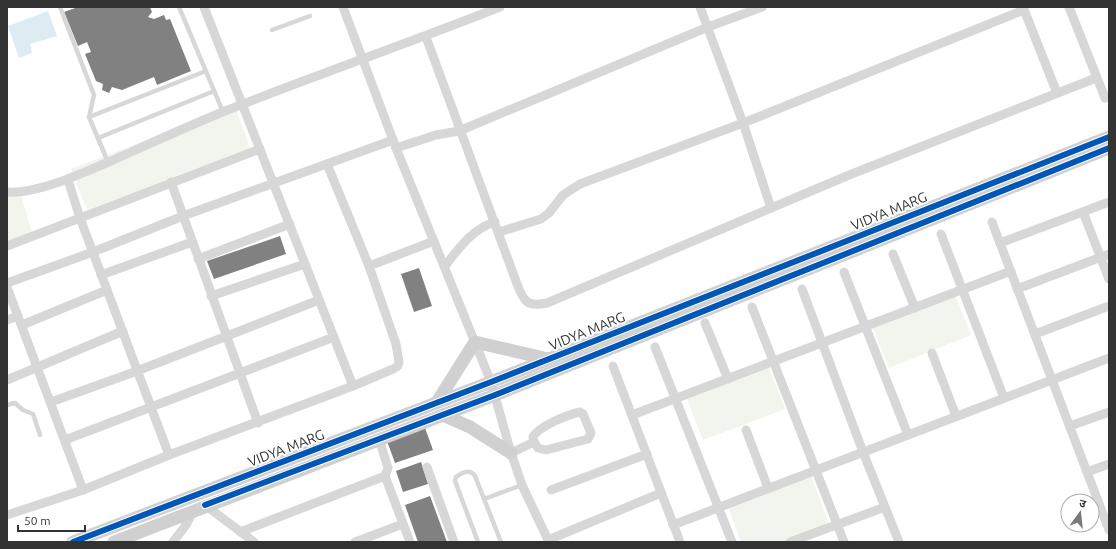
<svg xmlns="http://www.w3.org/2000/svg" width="1116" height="549" font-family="Ubuntu,'Noto Sans Devanagari',sans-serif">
	<rect width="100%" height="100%" fill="#fff"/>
	<g fill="#f1f5ed">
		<path d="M235 107 250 148 87 210 71 169Z"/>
		<path d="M7 191 20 192 32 233 7 242Z"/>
		<path d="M955 295 971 335 889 368 873 328Z"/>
		<path d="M769 368 785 409 703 440 687 399Z"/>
		<path d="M811 475 829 525 783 542H741L728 506Z"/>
	</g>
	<path fill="#ddebf3" d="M48 11 57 36 30 44 32 53 19 58 8 26Z"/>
	<g fill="#818181">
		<path d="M78 7H150L152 12 148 17 154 19 164 15 166 20 170 19 191 71 157 85 154 77 122 90 112 87 109 93 102 90 103 84 96 81 85 54 91 52 87 42 78 46 64 12Z"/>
		<path d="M280 236 286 254 214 279 207 261Z"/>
		<path d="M419 268 432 306 414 312 401 274Z"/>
		<path d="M425 428 433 450 395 463 387 441Z"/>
		<path d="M421 462 428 484 403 492 396 471Z"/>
		<path d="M430 496 447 542H418L405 505Z"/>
	</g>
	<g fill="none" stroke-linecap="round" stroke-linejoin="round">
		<g stroke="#d7d7d7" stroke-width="4.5">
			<path d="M60 7 94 95 89 117 108 162"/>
			<path d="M179 7 223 112"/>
			<path d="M272 30 310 16"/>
			<path d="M89 117 206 71"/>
			<path d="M98 138 214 91"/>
			<path d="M7 405 15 403 23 410 33 414 40 435"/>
			<path d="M484 499 522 485"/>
			<path d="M478 542 455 481 456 477C461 473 470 468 475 476L501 542"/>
		</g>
		<g stroke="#d7d7d7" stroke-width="9">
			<path d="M204 7 353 386 393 369 398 366 399 362 396 344 369 266 327 164"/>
			<path d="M343 7 396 148 491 382 511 453 522 485 549 542"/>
			<path d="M700 7 743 123 771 208"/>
			<path d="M1023 7 1057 93"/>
			<path d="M1069 7 1105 98"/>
			<path d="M426 37 517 284C524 302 527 307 547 303L849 175 1096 78"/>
			<path d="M396 148 436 135 459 131 708 27 762 7"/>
			<path d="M68 180 80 218 169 455"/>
			<path d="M171 182 258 423"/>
			<path d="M7 192C38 194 82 173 111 161 149 144 186 127 225 111 316 75 409 43 500 7"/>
			<path d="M1083 212 1109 279"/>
			<path d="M992 222 1109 530"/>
			<path d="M499 232 541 219 549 213 563 195 580 184 743 123 1024 10"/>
			<path d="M941 234 1004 398"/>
			<path d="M1000 243 1109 202"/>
			<path d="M7 246 260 149"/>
			<path d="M893 254 915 308"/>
			<path d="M198 259 290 224"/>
			<path d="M369 266 434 241"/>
			<path d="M445 266C459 248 472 229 495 222"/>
			<path d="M844 272 908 435"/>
			<path d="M101 275 192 242"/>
			<path d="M7 283 93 252 183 216 393 140"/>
			<path d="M7 287 83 490"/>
			<path d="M802 289 863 452 899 542"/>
			<path d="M1017 289 1109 254"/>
			<path d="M211 296 305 264"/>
			<path d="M752 307 844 542"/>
			<path d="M7 320 18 316"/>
			<path d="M705 323 728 379"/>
			<path d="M22 325 107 290"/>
			<path d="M1035 334 1109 306"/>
			<path d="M655 347 732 542"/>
			<path d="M932 353 956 416"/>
			<path d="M613 366 680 542"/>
			<path d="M7 380 123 331"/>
			<path d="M51 402 137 371 319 300"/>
			<path d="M632 415 1011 271"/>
			<path d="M1070 426 1109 412"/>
			<path d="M746 430 768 488"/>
			<path d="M379 439 388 468 385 476 410 542"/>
			<path d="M65 440 334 337"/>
			<path d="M511 453 534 442 533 437C539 426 567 415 580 412L583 414 591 433 588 439 546 450 538 448 534 442"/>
			<path d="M427 467 454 542"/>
			<path d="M1087 472 1109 464"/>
			<path d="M551 490 647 454"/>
			<path d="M205 505 254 542"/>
			<path d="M7 515 83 490 169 455 353 386"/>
			<path d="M673 525 1109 358"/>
			<path d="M240 532 385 476"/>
			<path d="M548 540 661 493"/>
			<path d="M173 542 186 525 194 510"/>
			<path d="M355 542 403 524"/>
			<path d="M790 542 885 507"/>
		</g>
		<g stroke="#d0d0d0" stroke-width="13">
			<path d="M437 402 475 342 548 359"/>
			<path d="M443 415 470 427 511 453"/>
			<path d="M73 542 491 382 1109 137"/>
			<path d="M114 542 495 395 1109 148"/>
		</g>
		<defs>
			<g id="cycleway">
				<path d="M205 505 495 395 1109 148"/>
				<path d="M73 542 491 382 1109 137"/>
			</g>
		</defs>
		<use href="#cycleway" stroke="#fff" stroke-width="8"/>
		<use href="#cycleway" stroke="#0057b8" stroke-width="6"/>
	</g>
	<g text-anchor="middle" stroke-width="4" stroke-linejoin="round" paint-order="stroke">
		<g font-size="14" fill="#333" stroke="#fff">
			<text transform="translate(889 211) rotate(-22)" y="5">VIDYA MARG</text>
			<text transform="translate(587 331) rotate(-22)" y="5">VIDYA MARG</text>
			<text transform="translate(286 448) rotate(-21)" y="5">VIDYA MARG</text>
		</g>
	</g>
	<rect width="1116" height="549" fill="none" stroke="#333333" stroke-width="16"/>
	<g transform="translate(1080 513) rotate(15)"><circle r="19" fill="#ffffff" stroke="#adadad"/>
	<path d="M0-3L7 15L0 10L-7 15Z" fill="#7a7a7a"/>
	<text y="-6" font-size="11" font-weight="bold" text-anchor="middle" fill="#333333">उ</text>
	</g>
	<path d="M18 525v6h67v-6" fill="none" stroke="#333333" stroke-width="2"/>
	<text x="24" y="525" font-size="12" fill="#333333" stroke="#ffffff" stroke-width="3" paint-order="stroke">50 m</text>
</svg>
